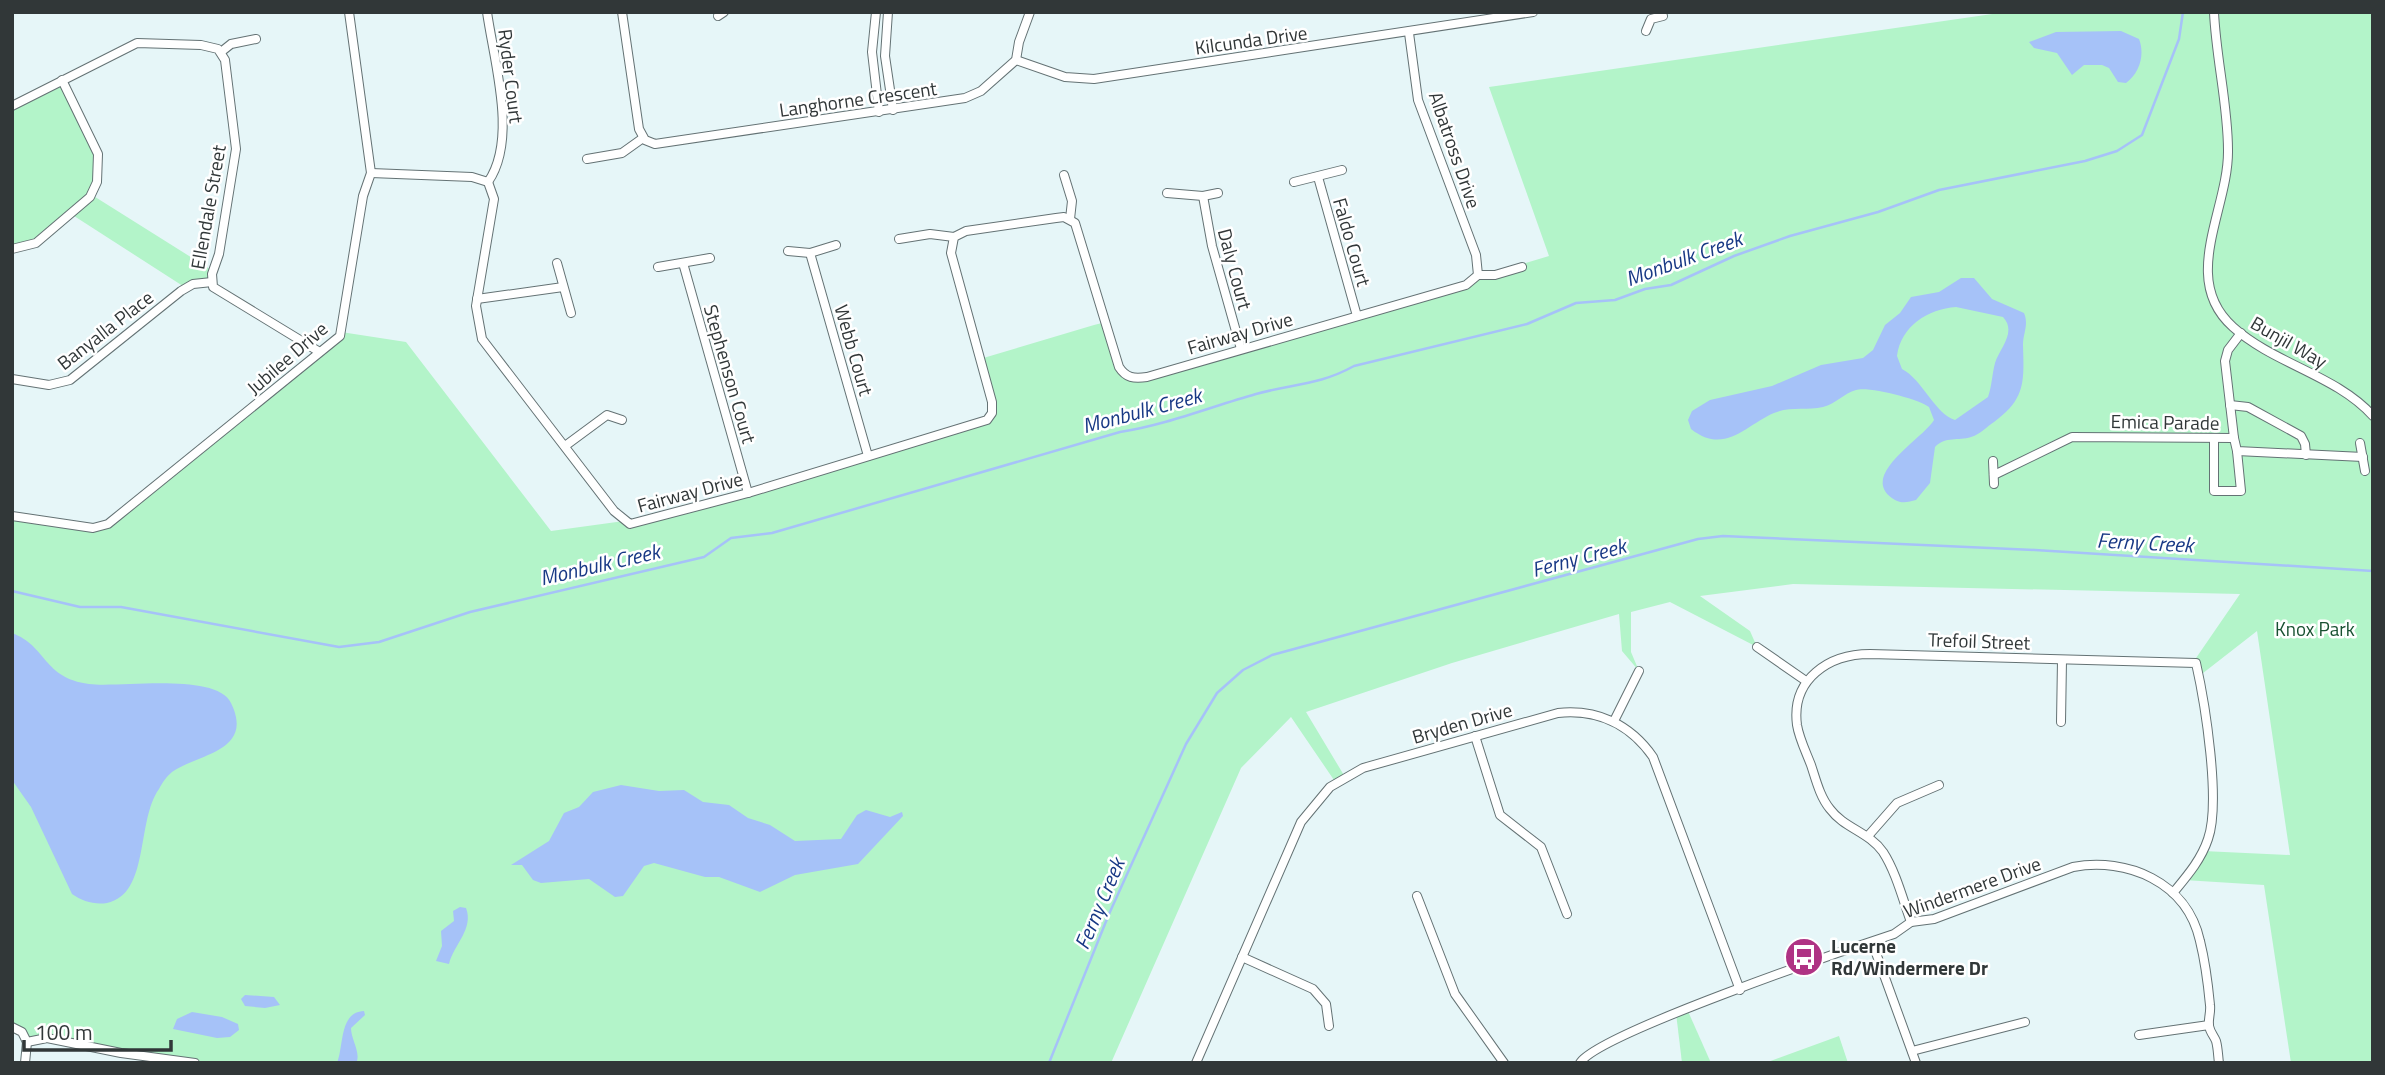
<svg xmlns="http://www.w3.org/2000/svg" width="2385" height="1075" font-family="'Titillium Web',sans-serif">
	<rect width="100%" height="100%" fill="#e6f6f8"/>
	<g fill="#b3f4c9">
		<path d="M2006 12H2373V1063H2291L2264 885 2184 880 2203 851 2290 855 2257 631 2198 677 2194 661 2240 594 1793 584 1700 596 1750 631 1757 647 1670 602 1631 612V652L1639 671 1622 651 1619 614 1452 663 1306 712 1345 777 1336 783 1291 717 1241 768 1111 1063H195L47 1038 27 1042 12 1027V516L98 528 341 332 406 342 551 531 624 521 634 524 992 415 980 359 1094 325 1106 322 1119 367 1138 378 1549 256 1489 87Z"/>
		<path d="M62 80 98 154 92 195 213 271 212 278 186 288 71 214 36 243 12 249V106Z"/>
		<path d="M1687 1009 1711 1063H1682L1676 1013Z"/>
		<path d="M1839 1036 1848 1063H1765Z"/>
	</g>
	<g fill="#a6c2f8" fill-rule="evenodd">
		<path d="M2121 31 2139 39C2145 54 2140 73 2126 83L2118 82 2109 68 2102 65H2084L2072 75 2057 53 2034 48 2029 42 2056 32Z"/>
		<path d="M1961 278H1974L1992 299 2024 313C2029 325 2023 333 2023 345 2024 381 2026 399 1994 422 1986 427 1981 434 1971 437 1958 441 1946 436 1935 447L1930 483 1916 500C1909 502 1902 504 1895 500 1855 477 1924 438 1934 420L1929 407C1919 399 1868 386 1856 390 1844 393 1836 404 1823 407 1807 411 1790 406 1774 413 1747 424 1725 456 1691 429L1688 420 1692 411 1710 400 1772 386 1821 365 1863 358 1873 350 1885 325 1900 313 1911 297 1939 292ZM1956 307 2003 317C2017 332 2000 348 1995 363 1992 374 1992 386 1988 397L1955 420C1935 414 1922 379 1902 369L1897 356C1901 326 1928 309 1956 307Z"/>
		<path d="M12 633C47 646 43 678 89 684 120 688 216 672 231 703 255 752 197 754 172 772 167 776 162 783 159 789 136 821 150 894 107 903 94 905 82 901 72 894L31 807 12 780Z"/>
		<path d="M621 785 659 791 684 790 703 802 729 805 748 818 770 825 795 841 841 839 857 815 866 810 890 817 902 812 903 816 858 864 795 875 760 892 719 877H705L654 863 644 866 623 896 615 897 589 879 541 883 533 880 522 865H511L549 841 564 813 579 807 593 792Z"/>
		<path d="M460 907 466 908C474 929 454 944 449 964L436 961 442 946 441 931 454 921 453 911Z"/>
		<path d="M245 995 274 997 280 1005 265 1008 245 1006 241 999Z"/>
		<path d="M364 1011 365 1015 351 1028C351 1039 360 1051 357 1061L337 1063C344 1046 339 1012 364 1011Z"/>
		<path d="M192 1012 222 1017 238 1024 239 1030 230 1037 217 1038 173 1029 177 1019Z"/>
	</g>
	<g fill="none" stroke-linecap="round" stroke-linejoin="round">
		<g stroke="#a6c2f8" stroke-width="2.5">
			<path d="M12 591 80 607H121L339 647 379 642 470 612 704 557 731 538 772 533 1120 432C1166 425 1210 407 1256 394 1292 384 1320 385 1354 366L1527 324 1576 303 1615 300 1645 289 1671 285 1734 256 1790 236 1878 212 1939 190 2085 161 2117 151 2142 135 2179 39 2183 12"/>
			<path d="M1049 1063 1109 914 1186 744 1217 693 1243 670 1272 655 1698 539 1723 536 2035 550 2373 571"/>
		</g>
		<defs>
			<g id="street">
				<path d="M487 12C494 62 518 139 488 182"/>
				<path d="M622 12 639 129 645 140 655 144 965 98 981 91 1016 60 1019 42 1030 12"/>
				<path d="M876 12 872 52 879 112"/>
				<path d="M888 12 885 56 893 110"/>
				<path d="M2214 12C2216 58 2228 105 2228 150 2229 209 2179 279 2233 327 2274 364 2336 375 2373 416"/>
				<path d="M718 16 724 12"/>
				<path d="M1646 31 1651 19 1663 16"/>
				<path d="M1409 33 1418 100 1476 255 1478 275"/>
				<path d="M221 52 231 44 256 39"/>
				<path d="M1016 60 1065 77 1094 79 1533 12"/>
				<path d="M12 106 137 43 201 45 218 49 225 60 236 149 219 254 212 274 213 287 318 351"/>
				<path d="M587 159 622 153 643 138"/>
				<path d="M371 173 472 177 488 182 494 199 476 306 482 339 614 511 630 524 748 493 987 420 992 413V402L951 253 954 237 966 231 1056 218 1064 217 1075 223 1119 367C1126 378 1134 379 1147 377L1466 285 1478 275H1495L1522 267"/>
				<path d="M1064 175 1072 201 1070 219"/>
				<path d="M1318 177 1357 316"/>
				<path d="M1294 182 1342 170"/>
				<path d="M1167 193 1203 196 1218 193"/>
				<path d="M1203 196 1212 246 1241 349"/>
				<path d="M899 239 930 234 954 237"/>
				<path d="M12 249 36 243 90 197 97 182 98 154 62 80"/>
				<path d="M788 251 810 253 836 245"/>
				<path d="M810 253 868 456"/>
				<path d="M557 263 571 313"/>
				<path d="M683 263 748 493"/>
				<path d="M658 267 710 258"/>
				<path d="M477 299 563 287"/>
				<path d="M12 379 49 385 70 380 181 291 193 284 212 282"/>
				<path d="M2230 405 2248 407 2301 436 2305 444 2306 455"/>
				<path d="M2234 438 2237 451 2363 457"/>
				<path d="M2214 439V491H2241L2237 451"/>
				<path d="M2360 443 2365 471"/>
				<path d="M565 446 607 415 622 420"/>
				<path d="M1993 461 1994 484"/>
				<path d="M1994 475 2072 437 2234 438 2225 361 2228 350 2241 333"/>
				<path d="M12 516 93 528 108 524 340 336 363 196 371 173 349 12"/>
				<path d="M1757 647 1806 681"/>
				<path d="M1614 721 1639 671"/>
				<path d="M2061 722 2062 660"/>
				<path d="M1475 736 1500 815 1541 847 1567 914"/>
				<path d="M1868 836 1897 803 1939 785"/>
				<path d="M1417 896 1455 994 1504 1063"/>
				<path d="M1911 922C1903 900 1896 872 1883 852 1869 832 1844 828 1830 809 1820 797 1816 780 1811 765 1806 752 1799 738 1797 725 1791 679 1829 654 1870 654L2196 663C2205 703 2221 802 2208 839 2201 860 2187 876 2173 893"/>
				<path d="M1872 942 1916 1063"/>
				<path d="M1242 957 1313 989 1326 1004 1329 1026"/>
				<path d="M12 1027 22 1032 27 1042 47 1038 121 1053 195 1063"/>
				<path d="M2139 1035 2209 1025"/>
				<path d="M1912 1051 2025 1022"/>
				<path d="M25 1063 27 1042"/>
				<path d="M1196 1063 1301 822 1330 787 1363 768 1558 713C1597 709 1630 724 1653 757L1740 990"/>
				<path d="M1580 1063C1597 1034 1848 949 1894 934L1911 922 1934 919 2073 867C2127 857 2187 882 2200 941 2205 961 2208 984 2210 1005 2211 1012 2208 1019 2209 1026 2210 1032 2214 1036 2216 1041 2218 1048 2218 1056 2219 1063"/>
			</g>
		</defs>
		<use href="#street" stroke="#647274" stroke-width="10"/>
		<use href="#street" stroke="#fff" stroke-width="8"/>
	</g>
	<defs>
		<symbol id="bus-disc" viewBox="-11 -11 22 22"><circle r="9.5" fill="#af3384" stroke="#fff"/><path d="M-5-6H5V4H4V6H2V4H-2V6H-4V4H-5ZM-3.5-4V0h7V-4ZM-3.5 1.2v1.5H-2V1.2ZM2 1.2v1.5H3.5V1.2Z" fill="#fff"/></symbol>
	</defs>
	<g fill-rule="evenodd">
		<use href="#bus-disc" x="1782" y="935" width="44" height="44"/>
	</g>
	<g text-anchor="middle" stroke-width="5" stroke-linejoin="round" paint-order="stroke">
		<g font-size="19" fill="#313738" stroke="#fff">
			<text transform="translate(1251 40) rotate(-8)" y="7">Kilcunda Drive</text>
			<text transform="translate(511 76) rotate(83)" y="7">Ryder Court</text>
			<text transform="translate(858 99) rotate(-8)" y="7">Langhorne Crescent</text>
			<text transform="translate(1455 150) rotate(71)" y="7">Albatross Drive</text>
			<text transform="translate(208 207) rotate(-80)" y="7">Ellendale Street</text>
			<text transform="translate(1352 242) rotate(74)" y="7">Faldo Court</text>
			<text transform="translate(1235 269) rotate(75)" y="7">Daly Court</text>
			<text transform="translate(105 330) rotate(-38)" y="7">Banyalla Place</text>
			<text transform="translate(1240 333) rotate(-16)" y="7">Fairway Drive</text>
			<text transform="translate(2289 342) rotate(30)" y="7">Bunjil Way</text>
			<text transform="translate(854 350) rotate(74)" y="7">Webb Court</text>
			<text transform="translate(287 358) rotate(-41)" y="7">Jubilee Drive</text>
			<text transform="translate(730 374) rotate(74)" y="7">Stephenson Court</text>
			<text transform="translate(2165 422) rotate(1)" y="7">Emica Parade</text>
			<text transform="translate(690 492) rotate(-15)" y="7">Fairway Drive</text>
			<text transform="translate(1979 641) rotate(2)" y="7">Trefoil Street</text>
			<text transform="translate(1462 723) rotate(-16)" y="7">Bryden Drive</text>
			<text transform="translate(1972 887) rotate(-20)" y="7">Windermere Drive</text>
		</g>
		<g font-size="19" fill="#185131" stroke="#fff">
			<text x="2315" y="636">Knox Park</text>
		</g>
		<g font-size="19" font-weight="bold" fill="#313738" stroke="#fff" text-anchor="start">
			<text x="1831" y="953">Lucerne<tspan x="1831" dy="22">Rd/Windermere Dr</tspan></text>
		</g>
		<g font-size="21" font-style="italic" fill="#183985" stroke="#fff">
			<text transform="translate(1684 259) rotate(-20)" y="7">Monbulk Creek</text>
			<text transform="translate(1142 411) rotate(-15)" y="7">Monbulk Creek</text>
			<text transform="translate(2145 543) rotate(3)" y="7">Ferny Creek</text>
			<text transform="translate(1579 558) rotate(-15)" y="7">Ferny Creek</text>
			<text transform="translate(600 565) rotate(-13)" y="7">Monbulk Creek</text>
			<text transform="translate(1100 904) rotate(-67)" y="7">Ferny Creek</text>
		</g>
	</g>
	<rect width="2385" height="1075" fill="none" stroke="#313738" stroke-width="28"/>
	<path d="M24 1040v10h147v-10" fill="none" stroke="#313738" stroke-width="3.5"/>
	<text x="35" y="1040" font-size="21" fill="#313738" stroke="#ffffff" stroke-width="5" paint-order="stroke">100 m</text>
</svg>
